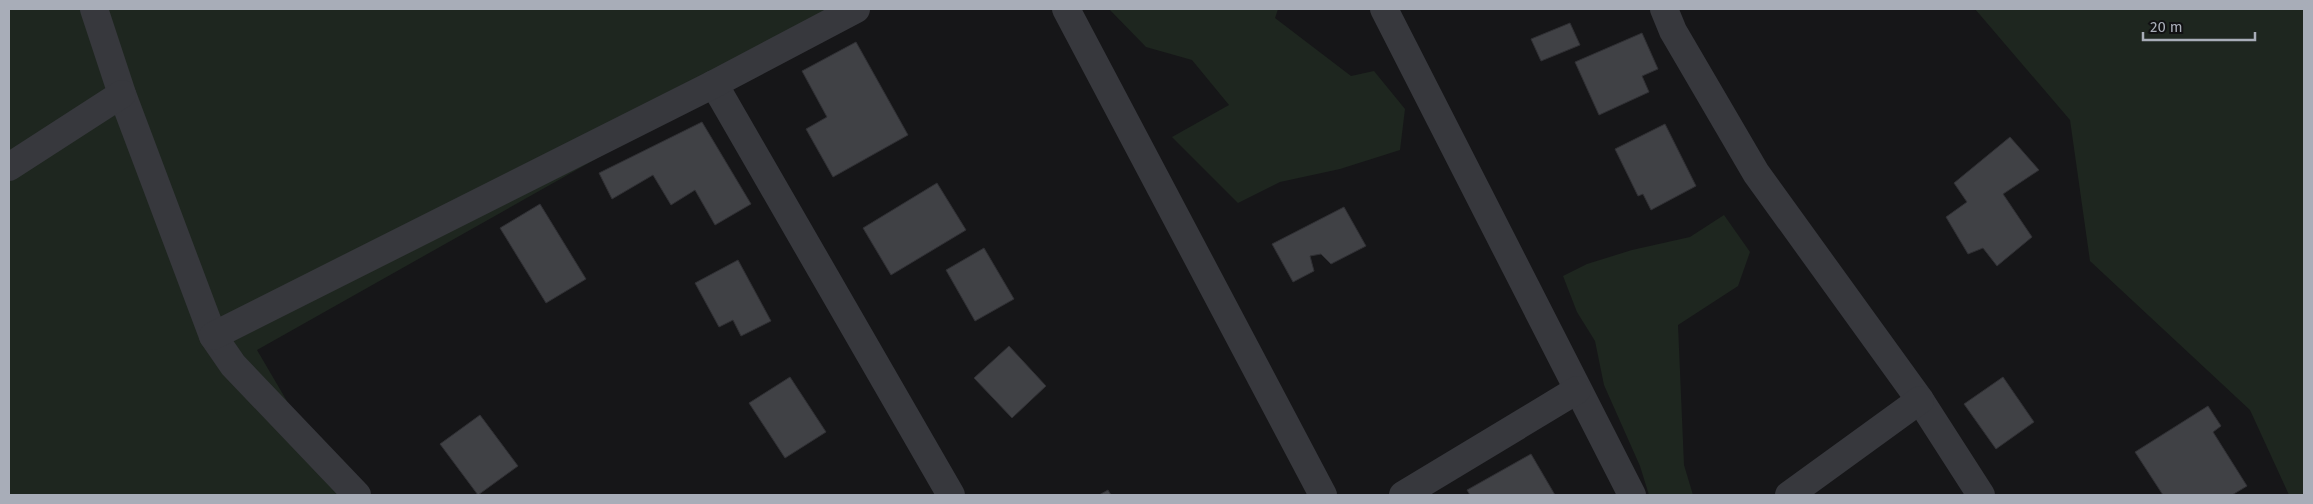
<svg xmlns="http://www.w3.org/2000/svg" width="2313" height="504" font-family="'Fira Sans',sans-serif">
	<rect width="100%" height="100%" fill="#161618"/>
	<g fill="#1e261f">
		<path d="M9 9H862L257 350 342 495H9Z"/>
		<path d="M1109 9H1278L1275 18 1351 76 1374 71 1405 109 1400 150 1340 169 1280 182 1238 203 1172 137 1229 105 1192 60 1146 47Z"/>
		<path d="M1975 9H2304V495H2289L2250 410 2090 261 2070 120Z"/>
		<path d="M1724 215 1750 252 1738 286 1678 325 1684 465 1693 495H1649L1640 466 1604 385 1595 341 1577 312 1563 276 1587 264 1632 250 1690 237Z"/>
	</g>
	<g fill="#404145" stroke="#303034">
		<path d="M1570 23 1580 45 1541 61 1531 39Z"/>
		<path d="M1642 33 1658 69 1642 76 1649 92 1599 115 1575 62Z"/>
		<path d="M856 42 908 135 833 177 806 129 827 117 802 71Z"/>
		<path d="M702 122 751 204 715 225 695 190 671 205 653 175 612 199 599 173Z"/>
		<path d="M1665 124 1696 186 1651 210 1643 194 1638 196 1615 149Z"/>
		<path d="M2010 137 2039 170 2003 194 2032 237 1997 266 1983 248 1968 254 1946 217 1967 202 1954 183Z"/>
		<path d="M937 183 966 230 891 275 863 228Z"/>
		<path d="M540 204 586 279 546 303 500 228Z"/>
		<path d="M1344 207 1366 246 1331 264 1321 254 1310 256 1314 271 1293 282 1272 244Z"/>
		<path d="M984 248 1014 299 975 321 946 270Z"/>
		<path d="M738 260 771 321 741 336 733 320 719 327 695 283Z"/>
		<path d="M1009 346 1046 386 1012 418 974 378Z"/>
		<path d="M790 377 826 432 785 458 749 403Z"/>
		<path d="M2003 377 2034 422 1996 449 1964 404Z"/>
		<path d="M2208 406 2221 426 2213 432 2247 486 2232 495H2163L2135 452Z"/>
		<path d="M480 415 518 466 478 495 440 444Z"/>
		<path d="M1531 454 1555 495H1470L1467 490Z"/>
		<path d="M1108 490 1111 495H1099Z"/>
	</g>
	<g fill="none" stroke-linecap="round" stroke-linejoin="round">
		<g stroke="#37383d" stroke-width="28">
			<path d="M94 9 122 94 213 336 233 365 357 495"/>
			<path d="M1066 9 1323 495"/>
			<path d="M1384 9 1632 495"/>
			<path d="M1664 9 1673 31 1756 173 1920 400 1981 495"/>
			<path d="M714 84 951 495"/>
			<path d="M9 167 122 94"/>
			<path d="M213 336 714 84 856 9"/>
			<path d="M1403 495 1577 390"/>
			<path d="M1789 495 1920 400"/>
		</g>
	</g>
	<rect width="2313" height="504" fill="none" stroke="#a8adb8" stroke-width="20"/>
	<path d="M2143 32v8h112v-8" fill="none" stroke="#a8adb8" stroke-width="2.5"/>
	<text x="2150" y="32" font-size="15" fill="#a8adb8" stroke="#111113" stroke-width="4" paint-order="stroke">20 m</text>
</svg>
